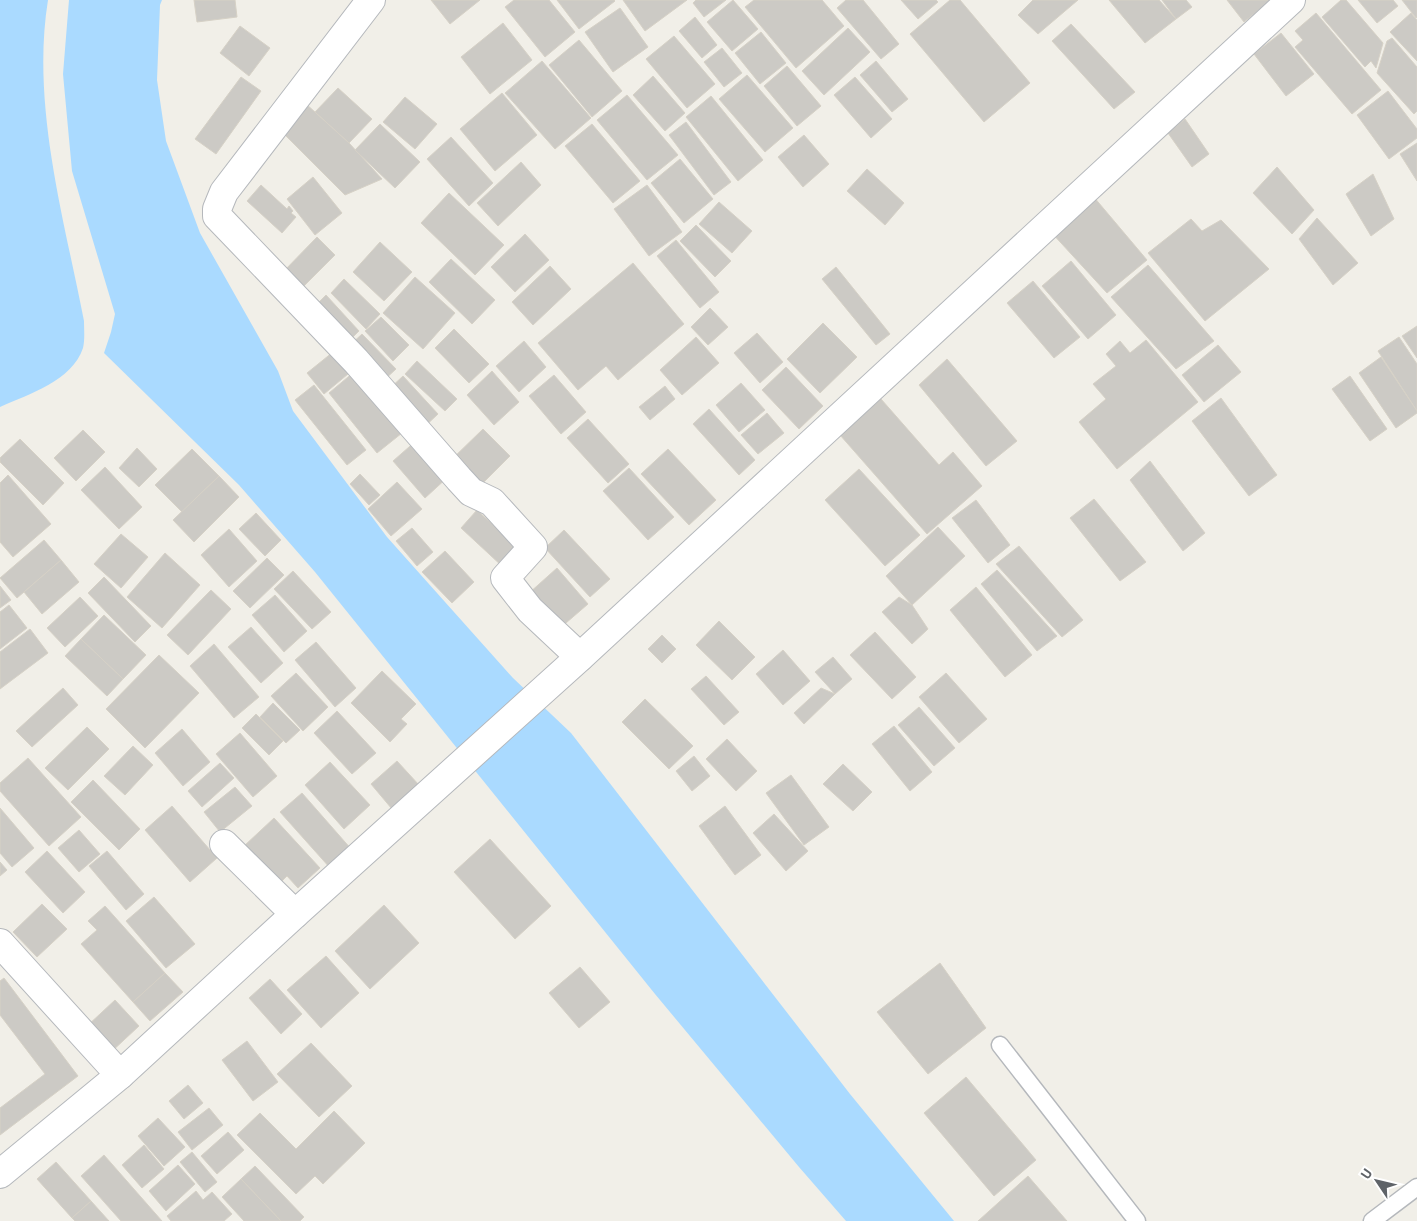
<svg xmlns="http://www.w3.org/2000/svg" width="1417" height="1221" font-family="'Titillium Web',sans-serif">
	<rect width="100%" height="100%" fill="#f1efe8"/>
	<g fill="#aadaff">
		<path d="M0 0H48C31 105 64 218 84 321 84 329 85 340 83 348 72 381 29 394 0 407Z"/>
		<path d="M69 0H162L160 5 157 80 166 141 200 233 278 371 293 411 387 537 513 678 571 733 850 1094 954 1221H846L799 1167 655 994 315 572 239 485 104 353 111 332 115 314 72 171 63 74Z"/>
	</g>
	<g fill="#cccac5" stroke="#d6d1c6">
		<path d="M194 0H235L237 17 197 22Z"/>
		<path d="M431 0H480L450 24Z"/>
		<path d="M514 0H549L575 32 545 57 505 7Z"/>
		<path d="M557 0H614L615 1 579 29Z"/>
		<path d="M623 0H687L645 31Z"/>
		<path d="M696 0H726L704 17 693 3Z"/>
		<path d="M733 0 758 29 732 51 707 22Z"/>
		<path d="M754 0H822L844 26 796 68 745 7Z"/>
		<path d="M846 0H863L899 44 881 59 837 8Z"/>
		<path d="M901 0H936L938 2 918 19Z"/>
		<path d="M950 0H960L1030 83 984 122 910 34Z"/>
		<path d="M1033 0H1078L1038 34 1018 15Z"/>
		<path d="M1109 0H1159L1176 19 1145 43Z"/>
		<path d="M1162 0H1186L1192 7 1176 19Z"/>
		<path d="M1227 0H1271L1244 22Z"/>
		<path d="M1341 0H1346L1383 43 1376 68 1371 61 1365 67 1322 17Z"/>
		<path d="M1358 0H1393L1398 6 1377 23Z"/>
		<path d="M1402 0H1417V17L1416 18Z"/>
		<path d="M620 8 648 47 613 72 585 32Z"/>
		<path d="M1316 13 1381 90 1352 114 1295 47 1303 40 1295 31Z"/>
		<path d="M1411 13 1417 20V61L1390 32Z"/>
		<path d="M695 17 717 45 702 58 679 31Z"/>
		<path d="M503 23 532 60 490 94 461 57Z"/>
		<path d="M1071 24 1135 92 1114 109 1052 41Z"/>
		<path d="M240 26 270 48 249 76 220 53Z"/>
		<path d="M848 28 870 52 824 95 802 71Z"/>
		<path d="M761 32 786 63 760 84 735 53Z"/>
		<path d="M1281 33 1314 74 1286 96 1254 54Z"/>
		<path d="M674 36 715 84 687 108 646 59Z"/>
		<path d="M1392 38 1417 67V111L1414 114 1377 73 1387 41Z"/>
		<path d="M579 40 622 91 592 117 549 65Z"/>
		<path d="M722 48 742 73 724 87 704 62Z"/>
		<path d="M542 61 591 118 555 149 505 93Z"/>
		<path d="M876 61 908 99 892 112 860 75Z"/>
		<path d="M787 66 821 106 797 126 764 86Z"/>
		<path d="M747 75 793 128 765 152 719 99Z"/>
		<path d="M653 76 685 113 665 131 633 95Z"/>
		<path d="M241 77 261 91 216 154 195 139Z"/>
		<path d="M855 77 892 119 871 138 834 95Z"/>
		<path d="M338 88 372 119 349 143 315 112Z"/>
		<path d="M1388 91 1417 129V138L1389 159 1357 115Z"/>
		<path d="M502 93 537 135 495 171 460 129Z"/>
		<path d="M627 95 678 155 647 180 597 120Z"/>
		<path d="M711 96 763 160 738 181 686 117Z"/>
		<path d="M405 97 437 124 415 149 383 122Z"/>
		<path d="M305 103 349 143 382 179 345 195 279 129Z"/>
		<path d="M1185 119 1209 154 1192 167 1168 133Z"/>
		<path d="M686 122 731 182 714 195 669 135Z"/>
		<path d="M380 124 420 162 395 188 355 150Z"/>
		<path d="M592 124 640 181 613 203 565 146Z"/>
		<path d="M804 135 829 164 803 187 778 157Z"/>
		<path d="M451 137 493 183 469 206 427 159Z"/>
		<path d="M1417 143V181L1400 154Z"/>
		<path d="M680 159 713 199 684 223 651 183Z"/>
		<path d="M521 162 541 185 498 226 477 203Z"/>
		<path d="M1277 167 1314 210 1292 234 1253 193Z"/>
		<path d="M867 169 904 203 885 225 847 191Z"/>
		<path d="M1373 174 1394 219 1371 236 1346 194Z"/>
		<path d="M313 177 342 213 315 235 287 199Z"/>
		<path d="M261 185 287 209 289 206 293 211 291 213 296 217 282 233 247 201Z"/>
		<path d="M647 185 682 232 649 256 614 209Z"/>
		<path d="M449 193 504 245 475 275 421 223Z"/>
		<path d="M1093 196 1147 260 1107 293 1050 231Z"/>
		<path d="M719 202 752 231 732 253 699 224Z"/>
		<path d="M1317 218 1358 263 1333 285 1299 239Z"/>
		<path d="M1191 219 1202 231 1221 220 1269 269 1205 321 1148 253Z"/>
		<path d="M696 225 731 261 715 277 680 241Z"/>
		<path d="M525 234 549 260 515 292 491 267Z"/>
		<path d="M317 237 335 255 300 290 283 272Z"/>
		<path d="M676 240 719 292 700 308 657 256Z"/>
		<path d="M380 242 412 272 384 301 353 272Z"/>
		<path d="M451 259 495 300 472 324 429 282Z"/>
		<path d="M1071 261 1116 315 1088 339 1042 286Z"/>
		<path d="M633 263 684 324 618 380 606 366 578 390 538 343Z"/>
		<path d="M1148 265 1214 341 1176 369 1111 297Z"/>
		<path d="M550 266 571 289 533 325 512 302Z"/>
		<path d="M836 267 890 334 876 345 822 279Z"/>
		<path d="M415 277 455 313 423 349 383 313Z"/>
		<path d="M344 279 380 314 366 329 331 293Z"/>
		<path d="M1033 281 1080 337 1054 358 1007 303Z"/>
		<path d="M326 295 359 331 347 343 313 308Z"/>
		<path d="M710 308 728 327 708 345 691 327Z"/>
		<path d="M381 317 409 345 393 361 365 331Z"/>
		<path d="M823 323 857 357 820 393 787 359Z"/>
		<path d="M1417 326V358L1402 336Z"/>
		<path d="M454 329 489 364 469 383 435 348Z"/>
		<path d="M757 333 783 362 760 383 734 353Z"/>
		<path d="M362 334 396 369 383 381 349 346Z"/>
		<path d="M696 337 719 363 682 395 660 370Z"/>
		<path d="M1399 337 1417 364V411L1378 351Z"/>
		<path d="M1146 340 1198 402 1117 469 1079 422 1106 399 1093 384 1116 366 1106 354 1120 341 1130 353Z"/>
		<path d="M524 341 546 367 519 392 496 366Z"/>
		<path d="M1218 345 1241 372 1204 402 1182 375Z"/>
		<path d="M338 348 354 369 324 394 307 373Z"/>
		<path d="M1381 357 1417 411V413L1396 428 1359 373Z"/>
		<path d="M947 359 1017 441 986 466 919 385Z"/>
		<path d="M417 361 457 399 445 411 405 374Z"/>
		<path d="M786 367 823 406 799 429 762 390Z"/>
		<path d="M492 371 519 402 494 425 467 395Z"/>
		<path d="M354 372 402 433 377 453 329 393Z"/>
		<path d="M554 375 586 412 561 434 529 396Z"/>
		<path d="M403 376 438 414 422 429 387 391Z"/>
		<path d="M1350 376 1387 429 1370 441 1332 389Z"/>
		<path d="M741 383 765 410 739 432 716 405Z"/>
		<path d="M314 385 366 450 347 465 295 400Z"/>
		<path d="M665 386 675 399 650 420 639 407Z"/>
		<path d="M1221 398 1277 475 1249 496 1192 421Z"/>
		<path d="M881 399 939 465 953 452 982 486 927 534 840 435Z"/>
		<path d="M709 409 755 460 739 475 693 424Z"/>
		<path d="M767 413 784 433 758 454 741 435Z"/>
		<path d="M588 419 629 464 608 483 567 438Z"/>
		<path d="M483 429 510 456 475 491 448 463Z"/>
		<path d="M83 430 105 452 76 481 54 458Z"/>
		<path d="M20 439 64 483 43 505 0 462V458Z"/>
		<path d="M417 440 449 476 425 498 393 461Z"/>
		<path d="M137 448 157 469 139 487 119 468Z"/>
		<path d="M192 449 219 476 182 512 155 485Z"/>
		<path d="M668 449 716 500 689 525 641 474Z"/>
		<path d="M1150 461 1205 533 1183 551 1130 480Z"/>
		<path d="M105 467 142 507 119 529 81 490Z"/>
		<path d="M629 468 674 517 648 540 603 491Z"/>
		<path d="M859 469 920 535 885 566 825 500Z"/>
		<path d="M360 474 380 495 369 505 350 484Z"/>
		<path d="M8 475 51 524 13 557 0 542V483Z"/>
		<path d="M219 476 239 497 194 542 173 520Z"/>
		<path d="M397 482 422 509 391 536 368 509Z"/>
		<path d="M1094 499 1146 562 1120 581 1070 518Z"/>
		<path d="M976 500 1010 545 988 563 952 518Z"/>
		<path d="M477 510 519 549 503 567 461 528Z"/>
		<path d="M256 513 281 540 265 556 239 529Z"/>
		<path d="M938 527 965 556 912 605 886 576Z"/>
		<path d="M412 528 433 552 417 566 396 541Z"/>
		<path d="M229 529 257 561 229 587 201 555Z"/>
		<path d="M564 530 610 579 590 597 545 548Z"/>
		<path d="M121 534 148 557 121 588 94 564Z"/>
		<path d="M44 540 61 560 17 598 0 578Z"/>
		<path d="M1019 546 1083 620 1062 637 996 564Z"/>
		<path d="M445 551 474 582 452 603 422 572Z"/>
		<path d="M165 553 200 585 162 628 127 597Z"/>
		<path d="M267 558 284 575 250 608 233 591Z"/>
		<path d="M61 560 79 582 42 614 24 592Z"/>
		<path d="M557 568 588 604 559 629 528 594Z"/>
		<path d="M997 570 1057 636 1037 651 981 584Z"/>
		<path d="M293 571 331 612 312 629 274 589Z"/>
		<path d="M104 577 151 626 135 642 88 593Z"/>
		<path d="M0 586 11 600 0 608Z"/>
		<path d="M976 587 1032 655 1005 677 950 610Z"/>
		<path d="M211 590 231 609 188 655 167 635Z"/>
		<path d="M275 595 307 631 284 652 252 615Z"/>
		<path d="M80 597 98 616 65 647 47 628Z"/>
		<path d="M899 597 912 605 928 629 912 644 882 612Z"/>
		<path d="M9 605 27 628 0 649V612Z"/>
		<path d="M104 615 146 655 123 679 81 639Z"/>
		<path d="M719 621 755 657 732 680 696 645Z"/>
		<path d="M251 627 283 663 261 683 228 647Z"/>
		<path d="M30 629 48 653 0 689V652Z"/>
		<path d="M875 632 916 677 892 699 850 655Z"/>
		<path d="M662 635 676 649 662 663 648 649Z"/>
		<path d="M81 639 123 679 107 696 65 656Z"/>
		<path d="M316 642 356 688 335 707 295 660Z"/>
		<path d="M214 644 259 697 234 718 190 666Z"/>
		<path d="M783 650 810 681 783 705 756 674Z"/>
		<path d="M159 655 199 693 145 748 106 709Z"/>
		<path d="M833 657 852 679 835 694 815 672Z"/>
		<path d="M382 671 416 704 401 719 407 724 390 742 351 703Z"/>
		<path d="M296 673 328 707 303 731 271 696Z"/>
		<path d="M946 673 987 719 959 743 919 697Z"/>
		<path d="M706 676 739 712 724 725 691 689Z"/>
		<path d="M63 688 78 705 32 747 16 731Z"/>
		<path d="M821 688 835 694 804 724 794 713Z"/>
		<path d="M645 699 693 746 669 769 622 722Z"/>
		<path d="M273 703 300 730 286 743 260 717Z"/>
		<path d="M919 707 955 748 934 766 898 725Z"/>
		<path d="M337 711 376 753 352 774 314 733Z"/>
		<path d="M256 714 283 741 269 755 242 728Z"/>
		<path d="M894 726 932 772 910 791 872 744Z"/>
		<path d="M87 727 109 749 68 790 45 768Z"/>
		<path d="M182 729 210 762 183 786 155 753Z"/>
		<path d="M240 733 277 776 253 797 216 754Z"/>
		<path d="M727 739 757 771 736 791 706 759Z"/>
		<path d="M133 746 153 765 125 795 104 776Z"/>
		<path d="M694 756 710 776 692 791 676 771Z"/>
		<path d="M28 758 81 817 49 846 0 791V783Z"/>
		<path d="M397 761 419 785 392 809 371 784Z"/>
		<path d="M330 762 370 805 344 829 305 785Z"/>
		<path d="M220 763 234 778 202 807 188 791Z"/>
		<path d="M843 764 872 792 853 811 823 784Z"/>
		<path d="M791 775 829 827 804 845 766 793Z"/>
		<path d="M93 780 140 829 119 850 71 802Z"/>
		<path d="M235 787 252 806 220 832 204 812Z"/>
		<path d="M302 793 352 850 331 869 280 812Z"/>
		<path d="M172 806 217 858 190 882 145 830Z"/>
		<path d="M725 806 761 855 735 875 699 826Z"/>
		<path d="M0 808 34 848 12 867 0 853Z"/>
		<path d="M774 814 808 851 786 871 753 833Z"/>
		<path d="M274 818 320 868 298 888 287 876 279 884 244 846Z"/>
		<path d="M79 830 100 854 79 872 58 848Z"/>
		<path d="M490 839 551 906 515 939 454 872Z"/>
		<path d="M47 851 85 892 63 913 25 872Z"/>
		<path d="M107 851 144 894 126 910 89 866Z"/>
		<path d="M0 862 7 870 0 876Z"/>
		<path d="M154 897 195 944 166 968 126 921Z"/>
		<path d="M42 904 67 929 37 957 13 932Z"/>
		<path d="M384 905 419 943 370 989 335 951Z"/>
		<path d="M105 906 165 973 133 1002 81 944 97 930 88 921Z"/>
		<path d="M326 956 359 993 321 1028 287 990Z"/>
		<path d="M940 963 986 1028 928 1074 877 1012Z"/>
		<path d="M580 967 610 1002 579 1028 549 993Z"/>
		<path d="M165 973 183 992 150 1021 133 1002Z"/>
		<path d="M4 978 78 1076 0 1135V1108L45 1074 0 1015V981Z"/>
		<path d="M270 979 302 1014 281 1034 249 998Z"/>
		<path d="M115 1000 139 1026 110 1053 86 1027Z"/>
		<path d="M247 1041 278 1082 253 1101 222 1060Z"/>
		<path d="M311 1043 352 1086 319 1117 277 1074Z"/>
		<path d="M966 1077 1036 1160 994 1196 924 1113Z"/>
		<path d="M188 1085 203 1103 184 1119 169 1101Z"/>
		<path d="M209 1108 223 1125 192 1150 178 1132Z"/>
		<path d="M334 1111 365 1143 323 1184 315 1176 296 1194 237 1135 260 1113 296 1149Z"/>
		<path d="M158 1118 185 1147 164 1166 138 1136Z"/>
		<path d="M228 1132 244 1150 217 1174 201 1156Z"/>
		<path d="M144 1145 164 1169 142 1188 122 1165Z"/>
		<path d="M192 1152 217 1182 205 1192 180 1162Z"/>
		<path d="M104 1155 162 1221H121L81 1176Z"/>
		<path d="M56 1162 91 1201 72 1218 37 1179Z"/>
		<path d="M178 1165 195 1184 166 1211 149 1191Z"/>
		<path d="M255 1166 304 1217 300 1221H281L241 1179Z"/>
		<path d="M1028 1176 1067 1221H978Z"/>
		<path d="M241 1179 281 1221H244L222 1197Z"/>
		<path d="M196 1191 203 1200 212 1192 232 1214 224 1221H171L167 1216Z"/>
		<path d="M91 1201 109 1221H75L72 1218Z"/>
	</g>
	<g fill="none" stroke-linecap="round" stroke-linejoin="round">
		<defs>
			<g id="service">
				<path d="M1000 1045 1137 1221"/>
				<path d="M1372 1221 1417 1187"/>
			</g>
			<g id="minor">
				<path d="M371 0 224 192 217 209V216L356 361 459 479 471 492 492 502 533 547 505 578 530 610 580 657"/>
				<path d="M224 844 295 914"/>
				<path d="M0 943 120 1075"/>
			</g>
			<path id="tertiary" d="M0 1174 120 1075 295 914 580 657 1291 0"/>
		</defs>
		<use href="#service" stroke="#b5b8bc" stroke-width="19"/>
		<use href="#minor" stroke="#b5b8bc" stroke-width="30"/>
		<use href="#tertiary" stroke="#b5b8bc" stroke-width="30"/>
		<use href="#service" stroke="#fff" stroke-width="16"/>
		<use href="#minor" stroke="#fff" stroke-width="28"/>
		<use href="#tertiary" stroke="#fff" stroke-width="28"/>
	</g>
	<g transform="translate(1377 1181) rotate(305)" stroke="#ffffff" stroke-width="4" paint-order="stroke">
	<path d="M0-4L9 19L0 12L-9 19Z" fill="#5f6368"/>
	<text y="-8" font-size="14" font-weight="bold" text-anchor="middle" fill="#5f6368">U</text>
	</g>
</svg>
